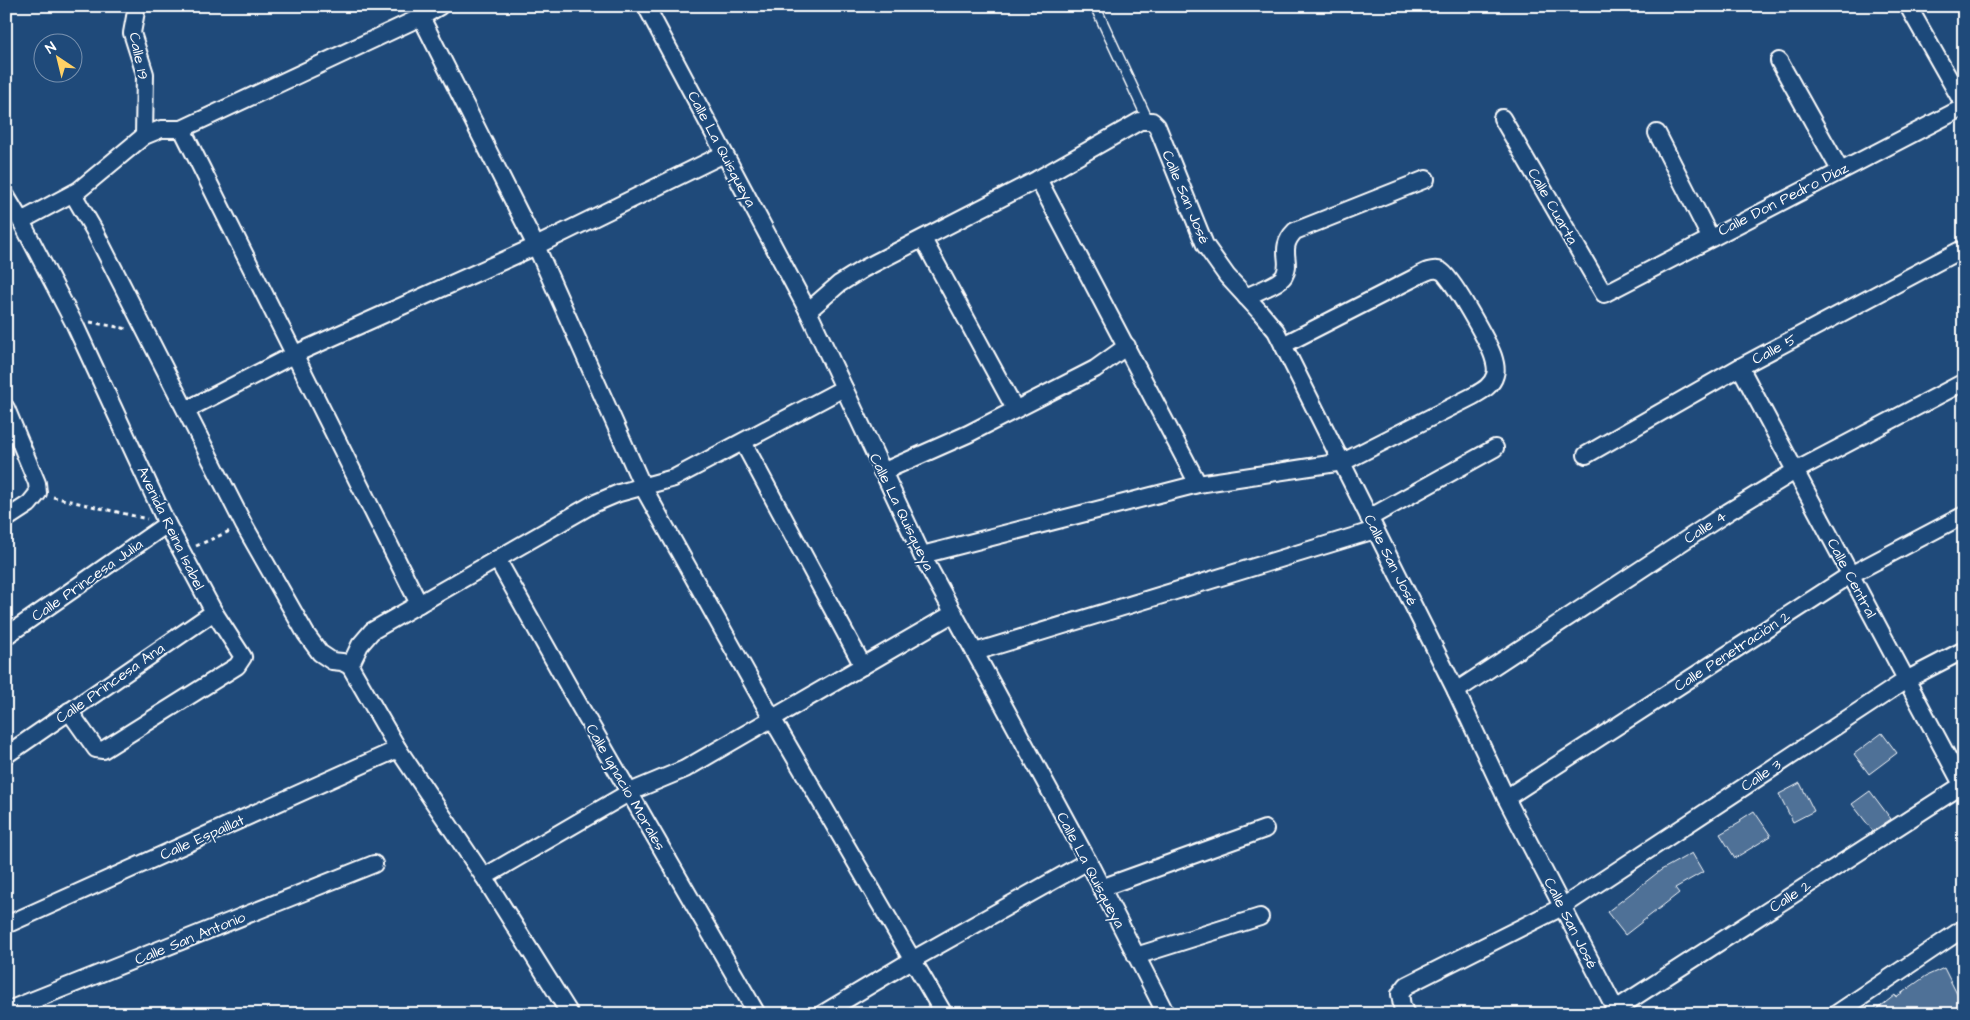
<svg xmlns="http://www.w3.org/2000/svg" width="1970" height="1020" font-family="'Architects Daughter',sans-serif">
	<rect width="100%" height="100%" fill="#1f4a7a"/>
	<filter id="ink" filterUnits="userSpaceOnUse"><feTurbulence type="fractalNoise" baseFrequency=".02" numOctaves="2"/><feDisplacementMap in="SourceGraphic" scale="10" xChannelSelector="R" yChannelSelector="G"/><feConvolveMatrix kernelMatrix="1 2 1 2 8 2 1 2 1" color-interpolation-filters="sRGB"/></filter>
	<g filter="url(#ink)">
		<g fill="#507197" stroke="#fff">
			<path d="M1882 733 1897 753 1869 774 1854 754Z"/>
			<path d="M1800 783 1814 811 1793 822 1779 794Z"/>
			<path d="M1870 791 1891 819 1873 831 1852 804Z"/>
			<path d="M1754 811 1771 836 1735 858 1720 834 1741 822 1740 820Z"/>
			<path d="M1692 853 1703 872 1675 888 1679 893 1625 935 1607 912 1661 870Z"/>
			<path d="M1944 968 1964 1008V1014H1871L1895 995 1896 997 1926 976Z"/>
		</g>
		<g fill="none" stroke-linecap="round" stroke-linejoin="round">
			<defs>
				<path id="lane" d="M1095 6 1148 120"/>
				<g id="street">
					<path d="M137 6 132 33 145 74 144 136"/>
					<path d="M646 6 808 311 922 555 1088 861 1166 1014"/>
					<path d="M1908 6 1964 105"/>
					<path d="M421 17 536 246 643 487 772 718 944 1014"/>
					<path d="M1779 61 1840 170"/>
					<path d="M1502 118 1604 294 1964 107"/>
					<path d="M182 129 419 604"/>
					<path d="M1657 133 1710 237"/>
					<path d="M1038 179 1140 121H1152L1157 126 1205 245 1227 276 1261 313 1276 331 1456 691 1506 798 1618 1014"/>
					<path d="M73 194 94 230 244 525 306 634 320 653 332 661 342 662 350 666"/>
					<path d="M6 196 21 221 75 325 167 524 214 612 243 657 237 666 103 750 96 749 69 711"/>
					<path d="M21 221 79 190 144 136 161 129H182L421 17 440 6"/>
					<path d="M923 239 1015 409"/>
					<path d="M1246 297C1256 292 1279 284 1284 276 1293 261 1277 249 1295 231L1426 179"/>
					<path d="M808 311 839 284 863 269 1038 179 1198 484"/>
					<path d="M1740 367 1964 788"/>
					<path d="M6 408 37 483 38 493 29 504 6 519"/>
					<path d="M186 410 295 354 536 246 724 154"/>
					<path d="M743 442 863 666"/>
					<path d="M1586 455 1740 367 1964 248"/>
					<path d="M882 472 968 434 1095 369 1127 346"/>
					<path d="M1369 518 1495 448"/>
					<path d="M922 555 1198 484 1343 462 1473 396C1482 391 1492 386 1495 375 1497 369 1495 362 1493 356 1489 344 1451 275 1441 271 1433 267 1423 273 1416 277L1283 345"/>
					<path d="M497 559 575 698 757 1014"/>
					<path d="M6 636 167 524"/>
					<path d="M975 652 1375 530"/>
					<path d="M1456 691 1728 512 1795 471 1964 382"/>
					<path d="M6 755 214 612"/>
					<path d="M1506 798 1850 575 1964 515"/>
					<path d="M484 877 630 792 685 769 954 613"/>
					<path d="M1101 888 1265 829"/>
					<path d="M6 925 398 749"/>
					<path d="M1136 956 1260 917"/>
					<path d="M1616 1009 1964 784"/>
					<path d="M6 1011 374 864"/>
					<path d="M570 1014 484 877 398 749 350 666 360 645 372 631 593 504 619 493 674 478 844 388"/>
					<path d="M822 1014 912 960 1088 861"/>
					<path d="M1406 1014 1402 1006 1400 994 1407 985 1562 907 1906 680 1964 650"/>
					<path d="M1836 1014 1964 928"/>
				</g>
			</defs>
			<use href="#lane" stroke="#fff" stroke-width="12"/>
			<use href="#street" stroke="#fff" stroke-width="20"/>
			<g stroke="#fff" stroke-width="3" stroke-dasharray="4 4" stroke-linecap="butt">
				<path d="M90 322 128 329"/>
				<path d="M53 497 147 519"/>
				<path d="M196 546 230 531"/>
			</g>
			<use href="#lane" stroke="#1f4a7a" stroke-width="9"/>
			<use href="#street" stroke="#1f4a7a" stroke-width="16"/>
		</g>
	</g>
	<g text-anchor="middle" stroke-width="4" stroke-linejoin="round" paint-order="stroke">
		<g font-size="15" fill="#fff" stroke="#1f4a7a">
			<text transform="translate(139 56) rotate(79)" y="5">Calle 19</text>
			<text transform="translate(722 149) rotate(62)" y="5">Calle La Quisqueya</text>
			<text transform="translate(1186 197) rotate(67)" y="5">Calle San José</text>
			<text transform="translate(1783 199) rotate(-27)" y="5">Calle Don Pedro Díaz</text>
			<text transform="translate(1553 206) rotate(60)" y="5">Calle Cuarta</text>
			<text transform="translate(1774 349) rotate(-28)" y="5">Calle 5</text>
			<text transform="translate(902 512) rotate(64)" y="5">Calle La Quisqueya</text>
			<text transform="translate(1705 527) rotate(-33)" y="5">Calle 4</text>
			<text transform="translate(171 528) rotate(64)" y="5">Avenida Reina Isabel</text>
			<text transform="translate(1391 560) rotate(63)" y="5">Calle San José</text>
			<text transform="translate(1852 578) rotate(62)" y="5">Calle Central</text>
			<text transform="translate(87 580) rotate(-35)" y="5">Calle Princesa Julia</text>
			<text transform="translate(1732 651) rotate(-33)" y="5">Calle Penetración 2</text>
			<text transform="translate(110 683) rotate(-35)" y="5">Calle Princesa Ana</text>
			<text transform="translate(1761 775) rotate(-34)" y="5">Calle 3</text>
			<text transform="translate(626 787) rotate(60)" y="5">Calle Ignacio Morales</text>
			<text transform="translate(202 837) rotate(-24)" y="5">Calle Espaillat</text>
			<text transform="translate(1091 870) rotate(62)" y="5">Calle La Quisqueya</text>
			<text transform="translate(1790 896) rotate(-33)" y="5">Calle 2</text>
			<text transform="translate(1571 923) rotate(63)" y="5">Calle San José</text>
			<text transform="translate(190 938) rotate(-22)" y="5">Calle San Antonio</text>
		</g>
	</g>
	<rect width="1970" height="1020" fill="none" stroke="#1f4a7a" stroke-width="25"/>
	<rect x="12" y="12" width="1945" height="995" fill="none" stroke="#fff" stroke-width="2" filter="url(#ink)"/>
	<g transform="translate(58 58) rotate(325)"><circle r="24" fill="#1f4a7a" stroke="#7992af"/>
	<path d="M0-4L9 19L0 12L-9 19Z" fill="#ffd166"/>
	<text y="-8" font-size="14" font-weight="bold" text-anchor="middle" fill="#ffffff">N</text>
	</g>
</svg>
